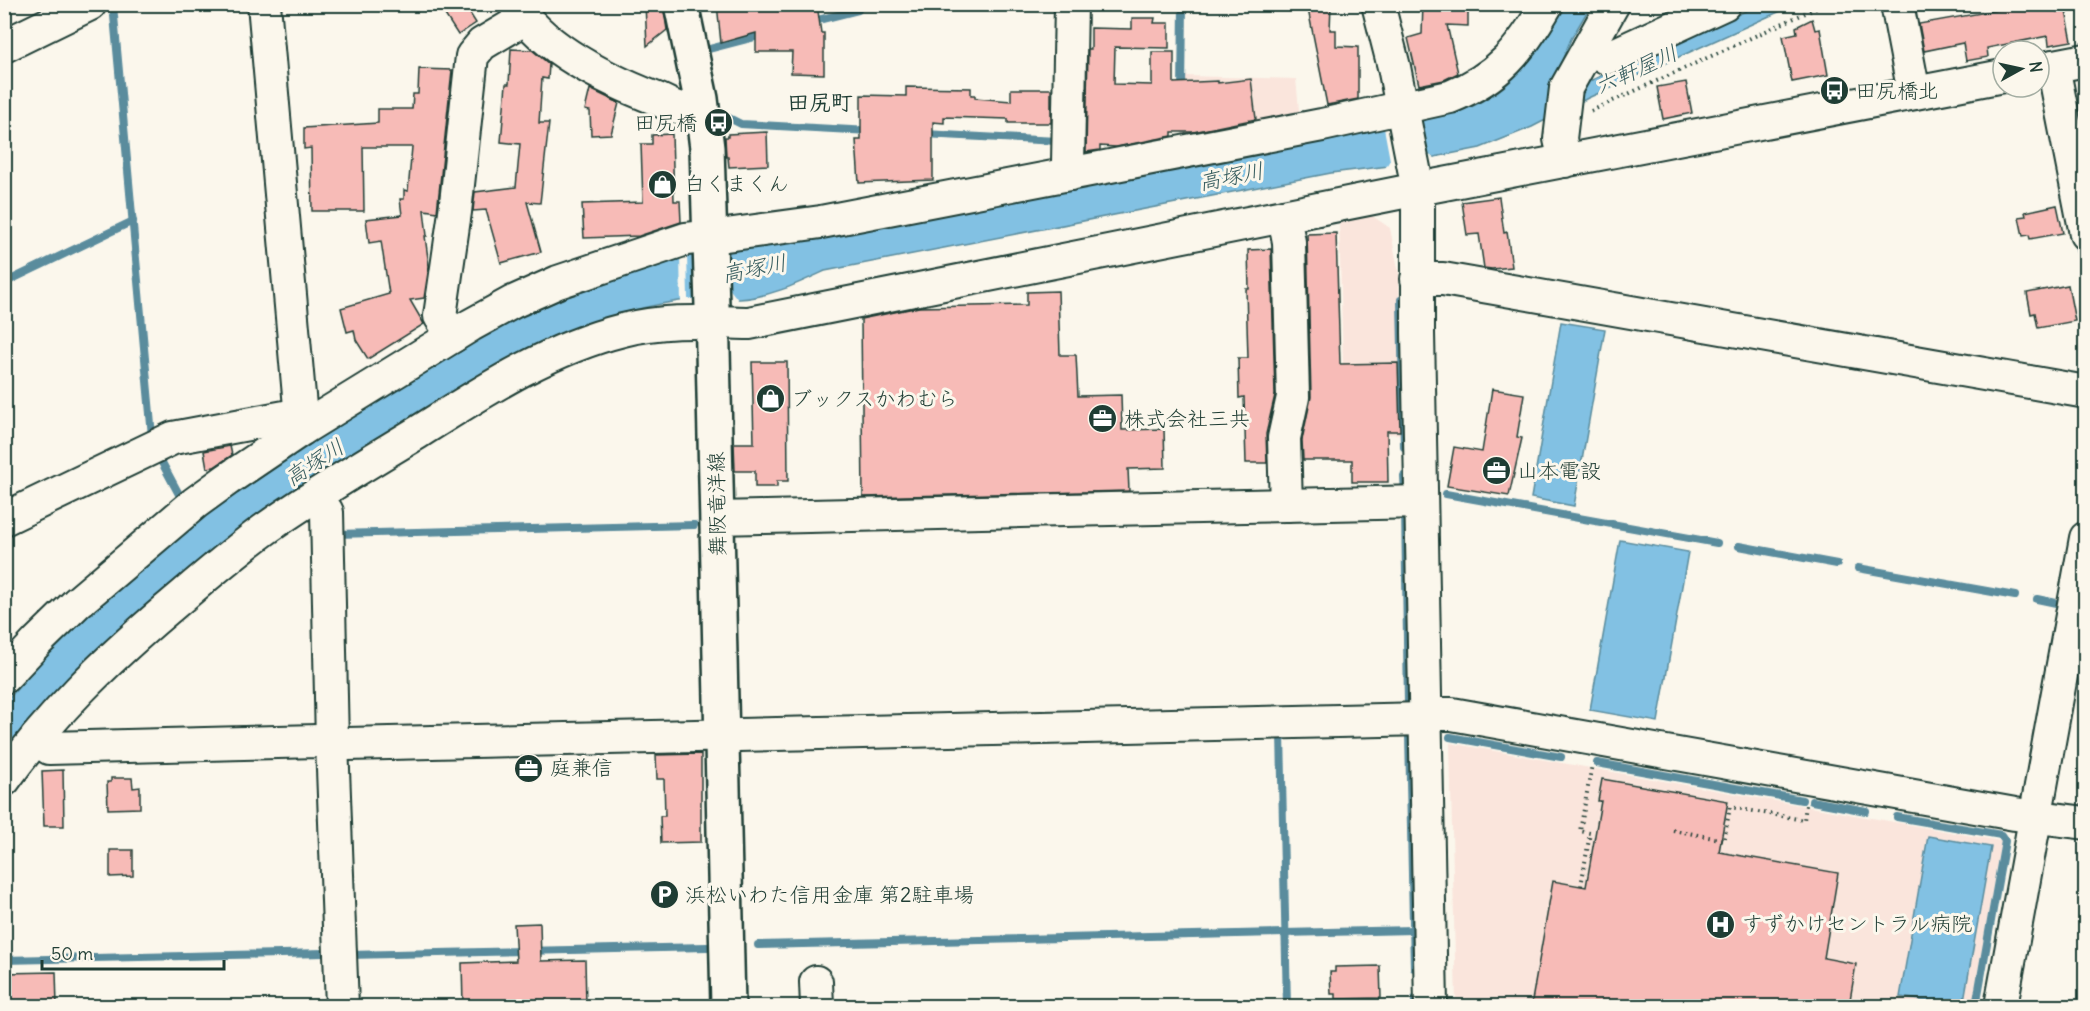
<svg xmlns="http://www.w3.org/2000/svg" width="2090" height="1011" font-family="Delius,'Klee One',sans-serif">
	<rect width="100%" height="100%" fill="#fbf7ec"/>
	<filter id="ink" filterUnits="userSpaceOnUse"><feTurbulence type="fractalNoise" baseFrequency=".0167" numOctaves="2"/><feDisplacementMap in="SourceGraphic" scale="12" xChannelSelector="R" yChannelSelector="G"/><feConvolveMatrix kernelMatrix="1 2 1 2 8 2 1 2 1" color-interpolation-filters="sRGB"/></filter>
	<g filter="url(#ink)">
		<g fill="#fae5dc">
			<path d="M1184 76 1296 79 1300 120 1182 143Z"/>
			<path d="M1371 215 1390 228 1399 274 1402 434 1345 435 1339 222Z"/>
			<path d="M1450 743 2001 841 1972 1006H1456Z"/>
		</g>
		<g fill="#82c1e3" stroke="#5a8c9d" stroke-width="1.5">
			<path d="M1563 5H1591L1571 39 1549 91 1583 84 1759 5H1794L1588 98 1532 127 1480 148 1389 166 1331 173 825 271C797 284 770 297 739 299 719 301 698 299 679 301 628 308 581 326 535 346L225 541 109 639 72 676 5 755V703L48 653 88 615 205 516 303 448 479 339 520 317 564 298 609 282 678 254 757 244 819 239 1325 141 1471 107C1523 82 1536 52 1563 5Z"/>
			<path d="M1561 322 1605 329 1574 506 1531 498Z"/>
			<path d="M1620 540 1688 552 1658 722 1590 710Z"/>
			<path d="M1928 836 1991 847 1963 1006 1900 997Z"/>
		</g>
		<g fill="#fbf7ec">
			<path d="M1418 117 1425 152 1437 160 1384 170 1390 160 1383 123Z"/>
			<path d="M687 252 688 299H695L728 287 739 301 681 304 680 253Z"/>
		</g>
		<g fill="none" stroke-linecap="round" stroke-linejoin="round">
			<g stroke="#5a8c9d" stroke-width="8">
				<path d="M113 5 152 436"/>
				<path d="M810 22 858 10 859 7"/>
				<path d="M709 49 763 35"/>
				<path d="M1182 93 1183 4"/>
				<path d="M721 114 741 124 870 131"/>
				<path d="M924 134 1057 141"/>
				<path d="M2077 239 2086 282"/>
				<path d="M4 283 133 221"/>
				<path d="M1401 300 1404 447"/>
				<path d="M159 457 181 498"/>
				<path d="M1404 476 1405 495"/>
				<path d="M1446 494 1717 543"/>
				<path d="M1405 509 1408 705"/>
				<path d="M335 534 694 525"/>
				<path d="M1739 546 1837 564"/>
				<path d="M1858 568 2015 596"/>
				<path d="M2037 599 2061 604"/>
				<path d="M1281 733 1287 1006"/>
				<path d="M1409 734 1414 968"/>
				<path d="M1450 737 1561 757"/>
				<path d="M1597 763 1802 800"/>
				<path d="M1812 801 1866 811"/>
				<path d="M1897 817 2001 835 2005 841 1976 1006"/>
				<path d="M758 945 1413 930"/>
				<path d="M348 955 707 947"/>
				<path d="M4 960 325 953"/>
				<path d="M1415 999V1006"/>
			</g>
		</g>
		<g fill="#f7bbb7" stroke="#1f3d34" stroke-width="1.5">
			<path d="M438 4H464L476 23 458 35Z"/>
			<path d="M645 4H663L667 30 647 46Z"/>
			<path d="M717 4H817L821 33H824V74L791 73 792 52H756V33L721 43Z"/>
			<path d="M1307 4H1331L1330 30H1336V46L1358 47V99L1327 105Z"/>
			<path d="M1423 4H1468V26L1447 25 1458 73 1444 80 1419 85 1408 38 1422 34Z"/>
			<path d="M1997 4H2055L2057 12 2066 11 2072 41 2049 45 2048 36 1987 48 1988 57 1966 61 1963 43 1924 51 1919 24 1998 10Z"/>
			<path d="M1132 18H1155L1154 23H1169V48L1115 47 1114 84 1152 85V52H1174V83L1218 81V83L1251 79 1256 119 1193 132H1172V136L1116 147 1100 146V150L1086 152 1088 49H1091V28L1132 29Z"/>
			<path d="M1812 19 1815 30 1820 29 1828 75 1792 82 1783 36 1797 33 1796 27Z"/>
			<path d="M511 49 532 50 549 64 548 79 542 78 539 123H549L540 203 527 202 541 252 501 263 486 210 473 211 475 192 516 187 520 144 501 142 506 84H509Z"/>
			<path d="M419 69 452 70 437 212 424 210 427 236H425L429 266 424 298 410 300 424 324 368 359 356 340 354 330 347 332 341 308 389 294 381 241 369 243 366 219 402 215 400 199H404V190L408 191 412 147H363L364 211H312L311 148 304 149V128L378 123V109H412L413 94H418Z"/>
			<path d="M1686 82 1692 113 1663 119 1657 87Z"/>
			<path d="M906 87 971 88V95H975V98L1011 101V89H1051V123H1008V119L944 117V123L933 122V180L859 183 856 140H861V95L906 96Z"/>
			<path d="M590 89 619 103 611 134 591 135 590 111 585 110Z"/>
			<path d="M767 132 768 165 729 167 728 157H726L725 137H728V134Z"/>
			<path d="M672 134 674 201H680L681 222 639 236 584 238 582 204 643 202 641 144H652V135Z"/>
			<path d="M1499 197 1504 233 1507 232 1512 267 1492 269 1484 268 1479 234 1467 235 1462 202Z"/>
			<path d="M2057 205 2063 233 2030 239 2029 235 2023 236 2019 217 2026 216 2025 212Z"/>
			<path d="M1336 233 1340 364 1398 363 1400 431H1387L1388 482H1352V460H1303L1302 440 1311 397 1307 234Z"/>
			<path d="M1271 249 1275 395 1266 434 1267 463H1246L1244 397 1239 398 1238 358H1248L1246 289H1249L1248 250Z"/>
			<path d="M2068 285 2075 321 2038 328 2035 313 2031 314 2027 293Z"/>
			<path d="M1058 291 1060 355H1076L1078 396 1121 395 1122 430 1164 429 1165 468 1128 469 1129 491 863 497 861 319 919 307 1027 305V292Z"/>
			<path d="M752 362H787L788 481H777V487H755V471H735L734 443H754Z"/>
			<path d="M1492 389 1524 394 1517 437 1522 438 1509 496 1447 486 1454 447 1482 452Z"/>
			<path d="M230 446 232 455 214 467 207 468 204 451Z"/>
			<path d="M701 754V842L661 843 660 816H665L664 779H657L656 755Z"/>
			<path d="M63 770 64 826H44L42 771Z"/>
			<path d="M111 778H132L133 788 140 787V808L108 809 107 782H111Z"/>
			<path d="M1602 779 1728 801 1719 852 1838 873 1824 958 1856 964 1849 1006H1531L1553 881 1586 887 1601 801H1598Z"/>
			<path d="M110 850H133V876L110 877Z"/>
			<path d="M540 923 541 961 585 960 586 1006H463L462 963 516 961 514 924Z"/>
			<path d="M1380 966 1381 998 1336 999V994H1331L1330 972H1335V967Z"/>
			<path d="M56 972 57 1006H5L4 973Z"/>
		</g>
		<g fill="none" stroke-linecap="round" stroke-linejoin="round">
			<defs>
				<g id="minor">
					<path d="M264 4 302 429"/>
					<path d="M515 4C544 50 608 80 657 99 665 102 675 109 683 109 689 110 696 107 702 107"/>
					<path d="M1378 4 1394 67 1418 189V333L1431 1006"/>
					<path d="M1897 4 1914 93"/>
					<path d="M4 46 90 4"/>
					<path d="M1589 47 1607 58 1724 4"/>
					<path d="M2053 66 2086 234"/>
					<path d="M2039 69 2086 60"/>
					<path d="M1565 161 1560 139 1566 88 1613 4"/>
					<path d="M1070 174 1068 163 1071 4"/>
					<path d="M1284 216 1289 242 1293 397 1284 438 1286 505"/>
					<path d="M1417 279H1443L2086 392"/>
					<path d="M453 336 440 316 455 212 472 56 482 44 524 19"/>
					<path d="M316 495 327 512 332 743 342 1006"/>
					<path d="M717 518 1421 502"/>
					<path d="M4 519 173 438 301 414"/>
					<path d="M4 677 37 642 77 603 195 503 228 479 302 429 471 325 513 302 558 282 686 239 726 235 821 222 1322 125 1450 97C1499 77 1521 50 1547 4"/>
					<path d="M1424 714H1452L2015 814 2086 823"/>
					<path d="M37 737 49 748 318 741 347 744 1425 719"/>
					<path d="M4 780C50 715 106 661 166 610 198 583 230 555 264 530 313 495 366 464 417 433 482 392 547 349 623 330 666 319 705 322 749 323L1418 189 2003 76"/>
					<path d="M816 982 817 1006"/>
					<path d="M2001 1006 2086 538"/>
				</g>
				<path id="major" d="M681 4 701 99 707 148 712 306 728 1006"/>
			</defs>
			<use href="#minor" stroke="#1f3d34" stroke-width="36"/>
			<use href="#major" stroke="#1f3d34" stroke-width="38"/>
			<g stroke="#1f3d34" stroke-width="4" stroke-dasharray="1.5 4.5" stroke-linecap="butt">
				<path d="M1591 111 1825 4"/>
				<path d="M1673 830 1724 840 1730 807 1804 820 1806 805"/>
				<path d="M1581 886 1590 833 1580 831 1592 765"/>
			</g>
			<use href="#minor" stroke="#fbf7ec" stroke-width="32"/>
			<use href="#major" stroke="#fbf7ec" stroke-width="33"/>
		</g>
	</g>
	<defs>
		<symbol id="bus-disc" viewBox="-11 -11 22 22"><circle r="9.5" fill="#1f3d34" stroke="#fbf7ec"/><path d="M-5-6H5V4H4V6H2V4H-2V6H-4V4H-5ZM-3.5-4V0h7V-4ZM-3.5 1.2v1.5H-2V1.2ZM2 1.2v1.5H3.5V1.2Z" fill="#fff"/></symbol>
		<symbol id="shop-disc" viewBox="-11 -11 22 22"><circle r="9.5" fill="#1f3d34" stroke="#fbf7ec"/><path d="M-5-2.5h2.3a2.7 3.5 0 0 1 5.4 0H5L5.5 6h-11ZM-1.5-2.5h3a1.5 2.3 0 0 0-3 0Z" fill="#fff"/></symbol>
		<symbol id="office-disc" viewBox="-11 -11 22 22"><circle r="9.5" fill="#1f3d34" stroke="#fbf7ec"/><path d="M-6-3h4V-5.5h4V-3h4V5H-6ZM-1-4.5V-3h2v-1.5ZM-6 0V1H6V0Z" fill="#fff"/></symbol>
		<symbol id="parking-disc" viewBox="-11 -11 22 22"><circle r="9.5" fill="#1f3d34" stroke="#fbf7ec"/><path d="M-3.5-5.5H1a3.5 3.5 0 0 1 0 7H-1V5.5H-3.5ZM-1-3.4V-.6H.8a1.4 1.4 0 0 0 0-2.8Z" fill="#fff"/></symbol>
		<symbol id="hospital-disc" viewBox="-11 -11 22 22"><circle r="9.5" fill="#1f3d34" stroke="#fbf7ec"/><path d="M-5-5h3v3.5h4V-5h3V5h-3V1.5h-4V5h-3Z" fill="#fff"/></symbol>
	</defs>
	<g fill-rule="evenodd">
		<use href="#bus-disc" x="1818" y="74" width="33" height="33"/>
		<use href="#bus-disc" x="702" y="106" width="33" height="33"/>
		<use href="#shop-disc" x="646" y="168" width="33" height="33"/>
		<use href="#shop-disc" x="754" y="382" width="33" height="33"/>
		<use href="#office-disc" x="1086" y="402" width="33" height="33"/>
		<use href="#office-disc" x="1480" y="454" width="33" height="33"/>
		<use href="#office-disc" x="512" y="752" width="33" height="33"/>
		<use href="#parking-disc" x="648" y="878" width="33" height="33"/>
		<use href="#hospital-disc" x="1704" y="908" width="33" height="33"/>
	</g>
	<g text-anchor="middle" stroke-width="6" stroke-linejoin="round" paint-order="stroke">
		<g font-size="21" fill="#1f3d34" stroke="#fbf7ec" text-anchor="start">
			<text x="1855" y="98">田尻橋北</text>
			<text x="697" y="130" text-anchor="end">田尻橋</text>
			<text x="684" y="191">白くまくん</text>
			<text x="791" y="406">ブックスかわむら</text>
			<text x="1124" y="426">株式会社三共</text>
			<text x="1517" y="478">山本電設</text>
			<text x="550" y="775">庭兼信</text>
			<text x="685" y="902">浜松いわた信用金庫 第2駐車場</text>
			<text x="1742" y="931">すずかけセントラル病院</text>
		</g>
		<g font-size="21" fill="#1f3d34" stroke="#fbf7ec">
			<text transform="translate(717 504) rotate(-91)" y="7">舞阪竜洋線</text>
		</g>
		<g font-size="22" font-style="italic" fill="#385e60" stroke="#fbf7ec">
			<text transform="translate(1636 69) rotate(-24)" y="8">六軒屋川</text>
			<text transform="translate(1231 176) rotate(-11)" y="8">高塚川</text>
			<text transform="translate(754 268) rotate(-11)" y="8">高塚川</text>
			<text transform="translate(314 462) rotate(-33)" y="8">高塚川</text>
		</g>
		<g font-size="22" font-weight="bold" fill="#1f3d34" stroke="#fbf7ec">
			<text x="820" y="110">田尻町</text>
		</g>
	</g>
	<rect width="2090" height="1011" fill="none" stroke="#fbf7ec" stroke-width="24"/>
	<rect x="12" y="12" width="2066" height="987" fill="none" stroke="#1f3d34" stroke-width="2" filter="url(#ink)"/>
	<g transform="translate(2021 69) rotate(82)"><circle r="28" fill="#fbf7ec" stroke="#a3ada2" stroke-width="1.5"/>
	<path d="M0-4.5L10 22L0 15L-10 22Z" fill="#1f3d34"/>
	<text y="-9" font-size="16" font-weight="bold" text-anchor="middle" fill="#1f3d34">N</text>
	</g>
	<path d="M42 960v9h182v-9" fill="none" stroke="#1f3d34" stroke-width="3"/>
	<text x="51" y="960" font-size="18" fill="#1f3d34" stroke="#fbf7ec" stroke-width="4.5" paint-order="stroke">50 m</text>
</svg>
